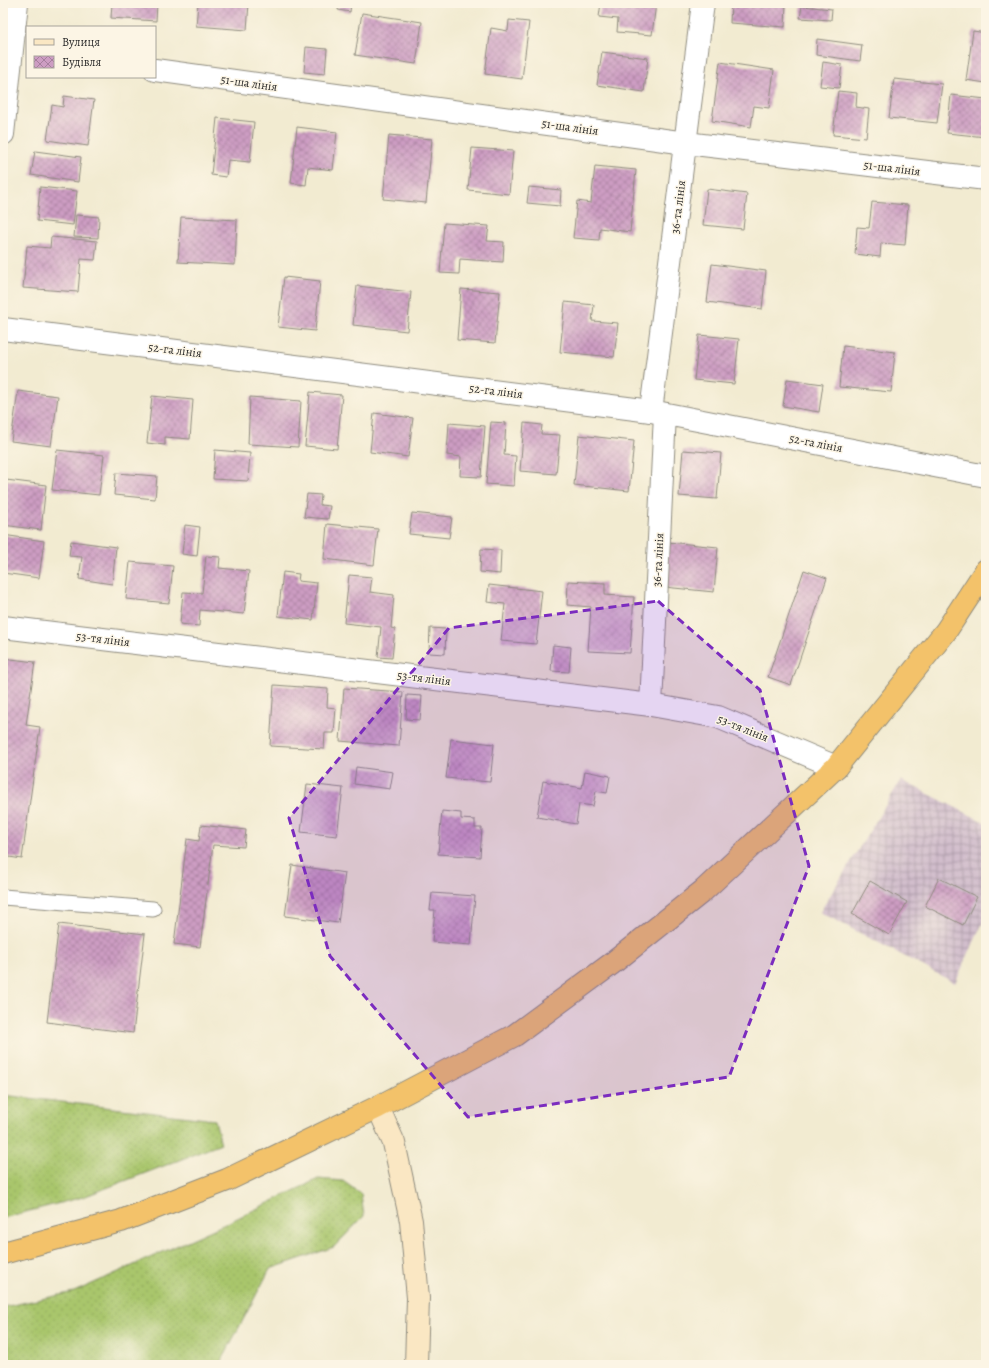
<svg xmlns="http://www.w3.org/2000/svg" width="989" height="1368" font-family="Alegreya,serif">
	<defs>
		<pattern id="industrial-grid" width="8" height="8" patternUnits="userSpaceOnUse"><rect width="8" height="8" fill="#d1bdcc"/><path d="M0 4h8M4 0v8" fill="none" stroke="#aa9aa6"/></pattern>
		<pattern id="grass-dots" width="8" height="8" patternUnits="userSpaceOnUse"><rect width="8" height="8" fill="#a9c66c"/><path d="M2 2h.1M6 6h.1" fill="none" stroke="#92aa5e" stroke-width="1.8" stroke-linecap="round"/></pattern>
		<pattern id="building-cross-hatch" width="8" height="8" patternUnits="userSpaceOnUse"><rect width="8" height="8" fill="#cd9dc3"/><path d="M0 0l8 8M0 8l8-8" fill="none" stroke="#a7809f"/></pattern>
	</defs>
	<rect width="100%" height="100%" fill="#fcf5e5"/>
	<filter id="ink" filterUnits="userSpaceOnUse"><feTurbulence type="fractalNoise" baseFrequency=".025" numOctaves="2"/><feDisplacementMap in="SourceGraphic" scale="8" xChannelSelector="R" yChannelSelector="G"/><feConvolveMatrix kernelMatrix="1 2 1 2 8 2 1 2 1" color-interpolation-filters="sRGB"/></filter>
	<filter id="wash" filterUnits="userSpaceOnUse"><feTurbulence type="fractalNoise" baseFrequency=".012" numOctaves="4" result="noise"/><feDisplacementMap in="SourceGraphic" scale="16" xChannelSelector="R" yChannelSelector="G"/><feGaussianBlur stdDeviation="0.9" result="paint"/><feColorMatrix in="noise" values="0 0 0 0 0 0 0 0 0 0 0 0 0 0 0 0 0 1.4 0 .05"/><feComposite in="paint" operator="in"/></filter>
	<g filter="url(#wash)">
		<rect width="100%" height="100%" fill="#f2ebd1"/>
		<path fill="url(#industrial-grid)" d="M901 780 986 823V916L955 983 820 912Z"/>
		<g fill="url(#grass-dots)" stroke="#6a784c">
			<path d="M3 1095 215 1120 221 1144 83 1197 3 1218Z"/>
			<path d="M318 1179 343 1181 361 1194 364 1216 334 1247 270 1269 219 1365H3V1307L74 1292 225 1224Z"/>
		</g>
		<g id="blocks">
			<g fill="url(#building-cross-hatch)">
				<path d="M112 3H157L156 21 111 18Z"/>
				<path d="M198 3H249L247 30 196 26Z"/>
				<path d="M339 3H351L350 12 338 10Z"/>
				<path d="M601 3H656L652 35 617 32 618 19 599 17Z"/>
				<path d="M731 3H786L785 27 730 23Z"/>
				<path d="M802 6 832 9 831 20 800 18Z"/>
				<path d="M362 13 422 22 416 64 355 55Z"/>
				<path d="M509 20 529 22 522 79 485 74 491 28 508 31Z"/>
				<path d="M973 31 986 33V83L966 80Z"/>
				<path d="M817 39 862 45 860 61 816 55Z"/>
				<path d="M306 47 327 49 325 74 304 72Z"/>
				<path d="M602 52 648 58 644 92 597 85Z"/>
				<path d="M720 62 774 70 769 108 754 106 751 127 712 121Z"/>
				<path d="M823 62 842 65 839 88 820 86Z"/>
				<path d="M894 79 942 84 937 123 889 118Z"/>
				<path d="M838 91 857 93 856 107 869 109 866 138 833 135Z"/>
				<path d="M951 95 986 99V137L947 133Z"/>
				<path d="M64 96 94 100 88 146 47 140 52 105 63 107Z"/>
				<path d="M217 118 254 122 250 162 228 160 226 177 211 175Z"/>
				<path d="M297 127 337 132 333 170 308 167 306 185 291 183Z"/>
				<path d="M389 135 432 139 426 203 383 199Z"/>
				<path d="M472 148 513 151 509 194 468 190Z"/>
				<path d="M35 151 81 157 78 182 31 175Z"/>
				<path d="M595 166 636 170 630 232 600 228 599 240 573 238 577 201 591 203Z"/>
				<path d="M40 187 77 191 73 225 37 221Z"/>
				<path d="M529 187 561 190 560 206 527 203Z"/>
				<path d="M707 189 747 194 743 229 703 225Z"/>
				<path d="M872 202 908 205 905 245 881 243 880 257 855 254 857 227 869 228Z"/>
				<path d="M76 215 99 217 98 238 74 237Z"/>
				<path d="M181 217 237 220 235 265 178 262Z"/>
				<path d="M444 223 489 226 487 241 504 242 503 262 460 259 459 274 440 273Z"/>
				<path d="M51 237 97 241 95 260 81 259 78 292 23 288 27 246 50 248Z"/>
				<path d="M712 264 766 271 762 309 707 302Z"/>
				<path d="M284 277 320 281 315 331 278 327Z"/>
				<path d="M357 286 411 292 407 331 353 325Z"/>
				<path d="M461 289 500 292 495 343 457 340Z"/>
				<path d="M565 302 594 305 592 321 618 323 614 357 560 352Z"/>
				<path d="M699 335 739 339 734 384 694 380Z"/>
				<path d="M843 346 895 352 891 392 839 387Z"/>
				<path d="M787 379 823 384 819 412 783 406Z"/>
				<path d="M18 391 58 396 51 446 11 441Z"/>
				<path d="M310 392 342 395 337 449 305 446Z"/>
				<path d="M152 396 193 400 190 439 165 437V445L147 443Z"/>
				<path d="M250 397 301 401 298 447 248 444Z"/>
				<path d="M374 413 413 418 408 457 370 452Z"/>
				<path d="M491 422 506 423 504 455 516 456 514 486 486 484Z"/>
				<path d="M449 423 485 426 481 477 460 476 461 457 447 455Z"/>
				<path d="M524 423 542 425 541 434 560 435 556 474 520 471Z"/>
				<path d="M579 435 634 441 629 491 574 485Z"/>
				<path d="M57 450 104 455 99 495 52 490Z"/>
				<path d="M215 450 250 453 248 481 213 479Z"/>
				<path d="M683 450 721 453 717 499 679 496Z"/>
				<path d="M116 473 157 476 155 499 114 495Z"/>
				<path d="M6 480 46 485 41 530 3 525Z"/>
				<path d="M307 494 321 495 320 505 330 506 328 519 304 517Z"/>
				<path d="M412 513 452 517 449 538 409 534Z"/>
				<path d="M327 524 378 529 374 565 324 559Z"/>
				<path d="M185 525 200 527 197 556 182 554Z"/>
				<path d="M3 535 44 541 39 578 3 573Z"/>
				<path d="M71 541 116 547 112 584 79 579 82 557 69 556Z"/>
				<path d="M668 542 718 547 714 592 664 587Z"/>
				<path d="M481 549 501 550 500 574 480 572Z"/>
				<path d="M206 556 220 557 219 568 249 571 244 614 200 610 199 626 180 624 183 592 202 593Z"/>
				<path d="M130 562 173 566 169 603 126 599Z"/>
				<path d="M804 570 827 578 791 685 768 677Z"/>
				<path d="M283 572 299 574 298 581 317 583 313 620 278 616Z"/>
				<path d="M349 575 372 577 370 592 394 595 391 628 395 629 392 658 378 657 381 627 344 623Z"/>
				<path d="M568 581 605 583V595L634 597 630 653 588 651 591 607 567 605Z"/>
				<path d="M489 585 542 591 536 644 501 641 505 604 487 602Z"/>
				<path d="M430 628 446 629 445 654 429 653Z"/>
				<path d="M553 645 571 647 569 672 551 671Z"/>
				<path d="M3 658 35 662 26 725 40 727 22 859 3 856Z"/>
				<path d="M274 685 328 689 327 707 336 708 334 733H325L324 749 270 746Z"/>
				<path d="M344 688 403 692 399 746 340 741Z"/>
				<path d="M407 695 422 696 420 720 406 719Z"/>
				<path d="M451 739 494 744 490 782 446 778Z"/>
				<path d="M356 767 393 772 390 789 354 784Z"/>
				<path d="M585 771 610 776 607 793 596 791 593 806 579 804 576 824 537 817 543 781 582 788Z"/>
				<path d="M307 784 343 788 337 836 301 832Z"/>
				<path d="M442 811 461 813V819L475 820V828H482L480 857 438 854Z"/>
				<path d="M201 825 246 830 244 847 213 845 200 947 174 944 187 839 199 841Z"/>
				<path d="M292 865 345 873 338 923 285 916Z"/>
				<path d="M939 878 977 897 963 925 925 906Z"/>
				<path d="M870 881 907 902 889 935 852 914Z"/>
				<path d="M432 893 475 896 471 945 432 942 435 910H430Z"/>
				<path d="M59 924 145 934 133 1033 47 1022Z"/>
			</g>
		</g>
	</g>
	<g filter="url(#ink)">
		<use href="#blocks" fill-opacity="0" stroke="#8e8b7e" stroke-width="1"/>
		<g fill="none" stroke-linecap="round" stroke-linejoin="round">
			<defs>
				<path id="lane" d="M3 897 153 909"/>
				<g id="street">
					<path d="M155 70 686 143 986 179"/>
					<path d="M3 134 17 3"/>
					<path d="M3 329 651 411 986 476"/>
					<path d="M651 411 703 3"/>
					<path d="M3 627 651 705 718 717 836 767"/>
					<path d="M651 705 665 414"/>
				</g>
				<path id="secondary" d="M378 1107 394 1143 411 1221 418 1298 416 1365"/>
				<path id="highway" d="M3 1253 121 1221 227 1180 378 1107 515 1035 614 962 703 891 836 767 946 631 986 570"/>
			</defs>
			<use href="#lane" stroke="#8e8b7e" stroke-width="17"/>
			<use href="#street" stroke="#8e8b7e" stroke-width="24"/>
			<use href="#secondary" stroke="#8e8b7e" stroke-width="24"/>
			<use href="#highway" stroke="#8e8b7e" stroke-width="24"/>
			<use href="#lane" stroke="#fff" stroke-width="15"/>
			<use href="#street" stroke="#fff" stroke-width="22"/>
			<use href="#secondary" stroke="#fae7c3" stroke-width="22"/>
			<use href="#highway" stroke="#f3c26a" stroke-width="22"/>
		</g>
	</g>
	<path fill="#7b2cbf" fill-opacity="0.2" stroke="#7b2cbf" stroke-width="3" stroke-dasharray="8 5" stroke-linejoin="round" d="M658 601 760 690 809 866 729 1077 468 1117 330 956 289 818 449 628Z"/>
	<g text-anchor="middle" stroke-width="3" stroke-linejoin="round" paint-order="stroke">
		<g font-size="12" fill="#2b2b2b" stroke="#fcf5e5">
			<text transform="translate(249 83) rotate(8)" y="4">51-ша лінія</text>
			<text transform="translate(570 127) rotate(8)" y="4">51-ша лінія</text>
			<text transform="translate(892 168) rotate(7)" y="4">51-ша лінія</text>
			<text transform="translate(678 207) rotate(-83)" y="4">36-та лінія</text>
			<text transform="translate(175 350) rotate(7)" y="4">52-га лінія</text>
			<text transform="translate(496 391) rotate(7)" y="4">52-га лінія</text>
			<text transform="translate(816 443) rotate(11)" y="4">52-га лінія</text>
			<text transform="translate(658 560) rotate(-87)" y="4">36-та лінія</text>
			<text transform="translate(103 639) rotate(7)" y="4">53-тя лінія</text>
			<text transform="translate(424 678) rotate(7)" y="4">53-тя лінія</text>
			<text transform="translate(743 728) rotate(22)" y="4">53-тя лінія</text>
		</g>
	</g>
	<rect width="989" height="1368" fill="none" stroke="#fcf5e5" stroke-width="16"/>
	<rect x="26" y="26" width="130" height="52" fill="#fcf5e5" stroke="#a8a49b"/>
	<rect x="34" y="39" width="20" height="6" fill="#fae7c3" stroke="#a8a49b"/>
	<text x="62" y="46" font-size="12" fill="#2b2b2b">Вулиця</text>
	<rect x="34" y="56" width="20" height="12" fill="url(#building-cross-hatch)" stroke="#a8a49b"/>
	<text x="62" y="66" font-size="12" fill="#2b2b2b">Будівля</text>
</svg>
